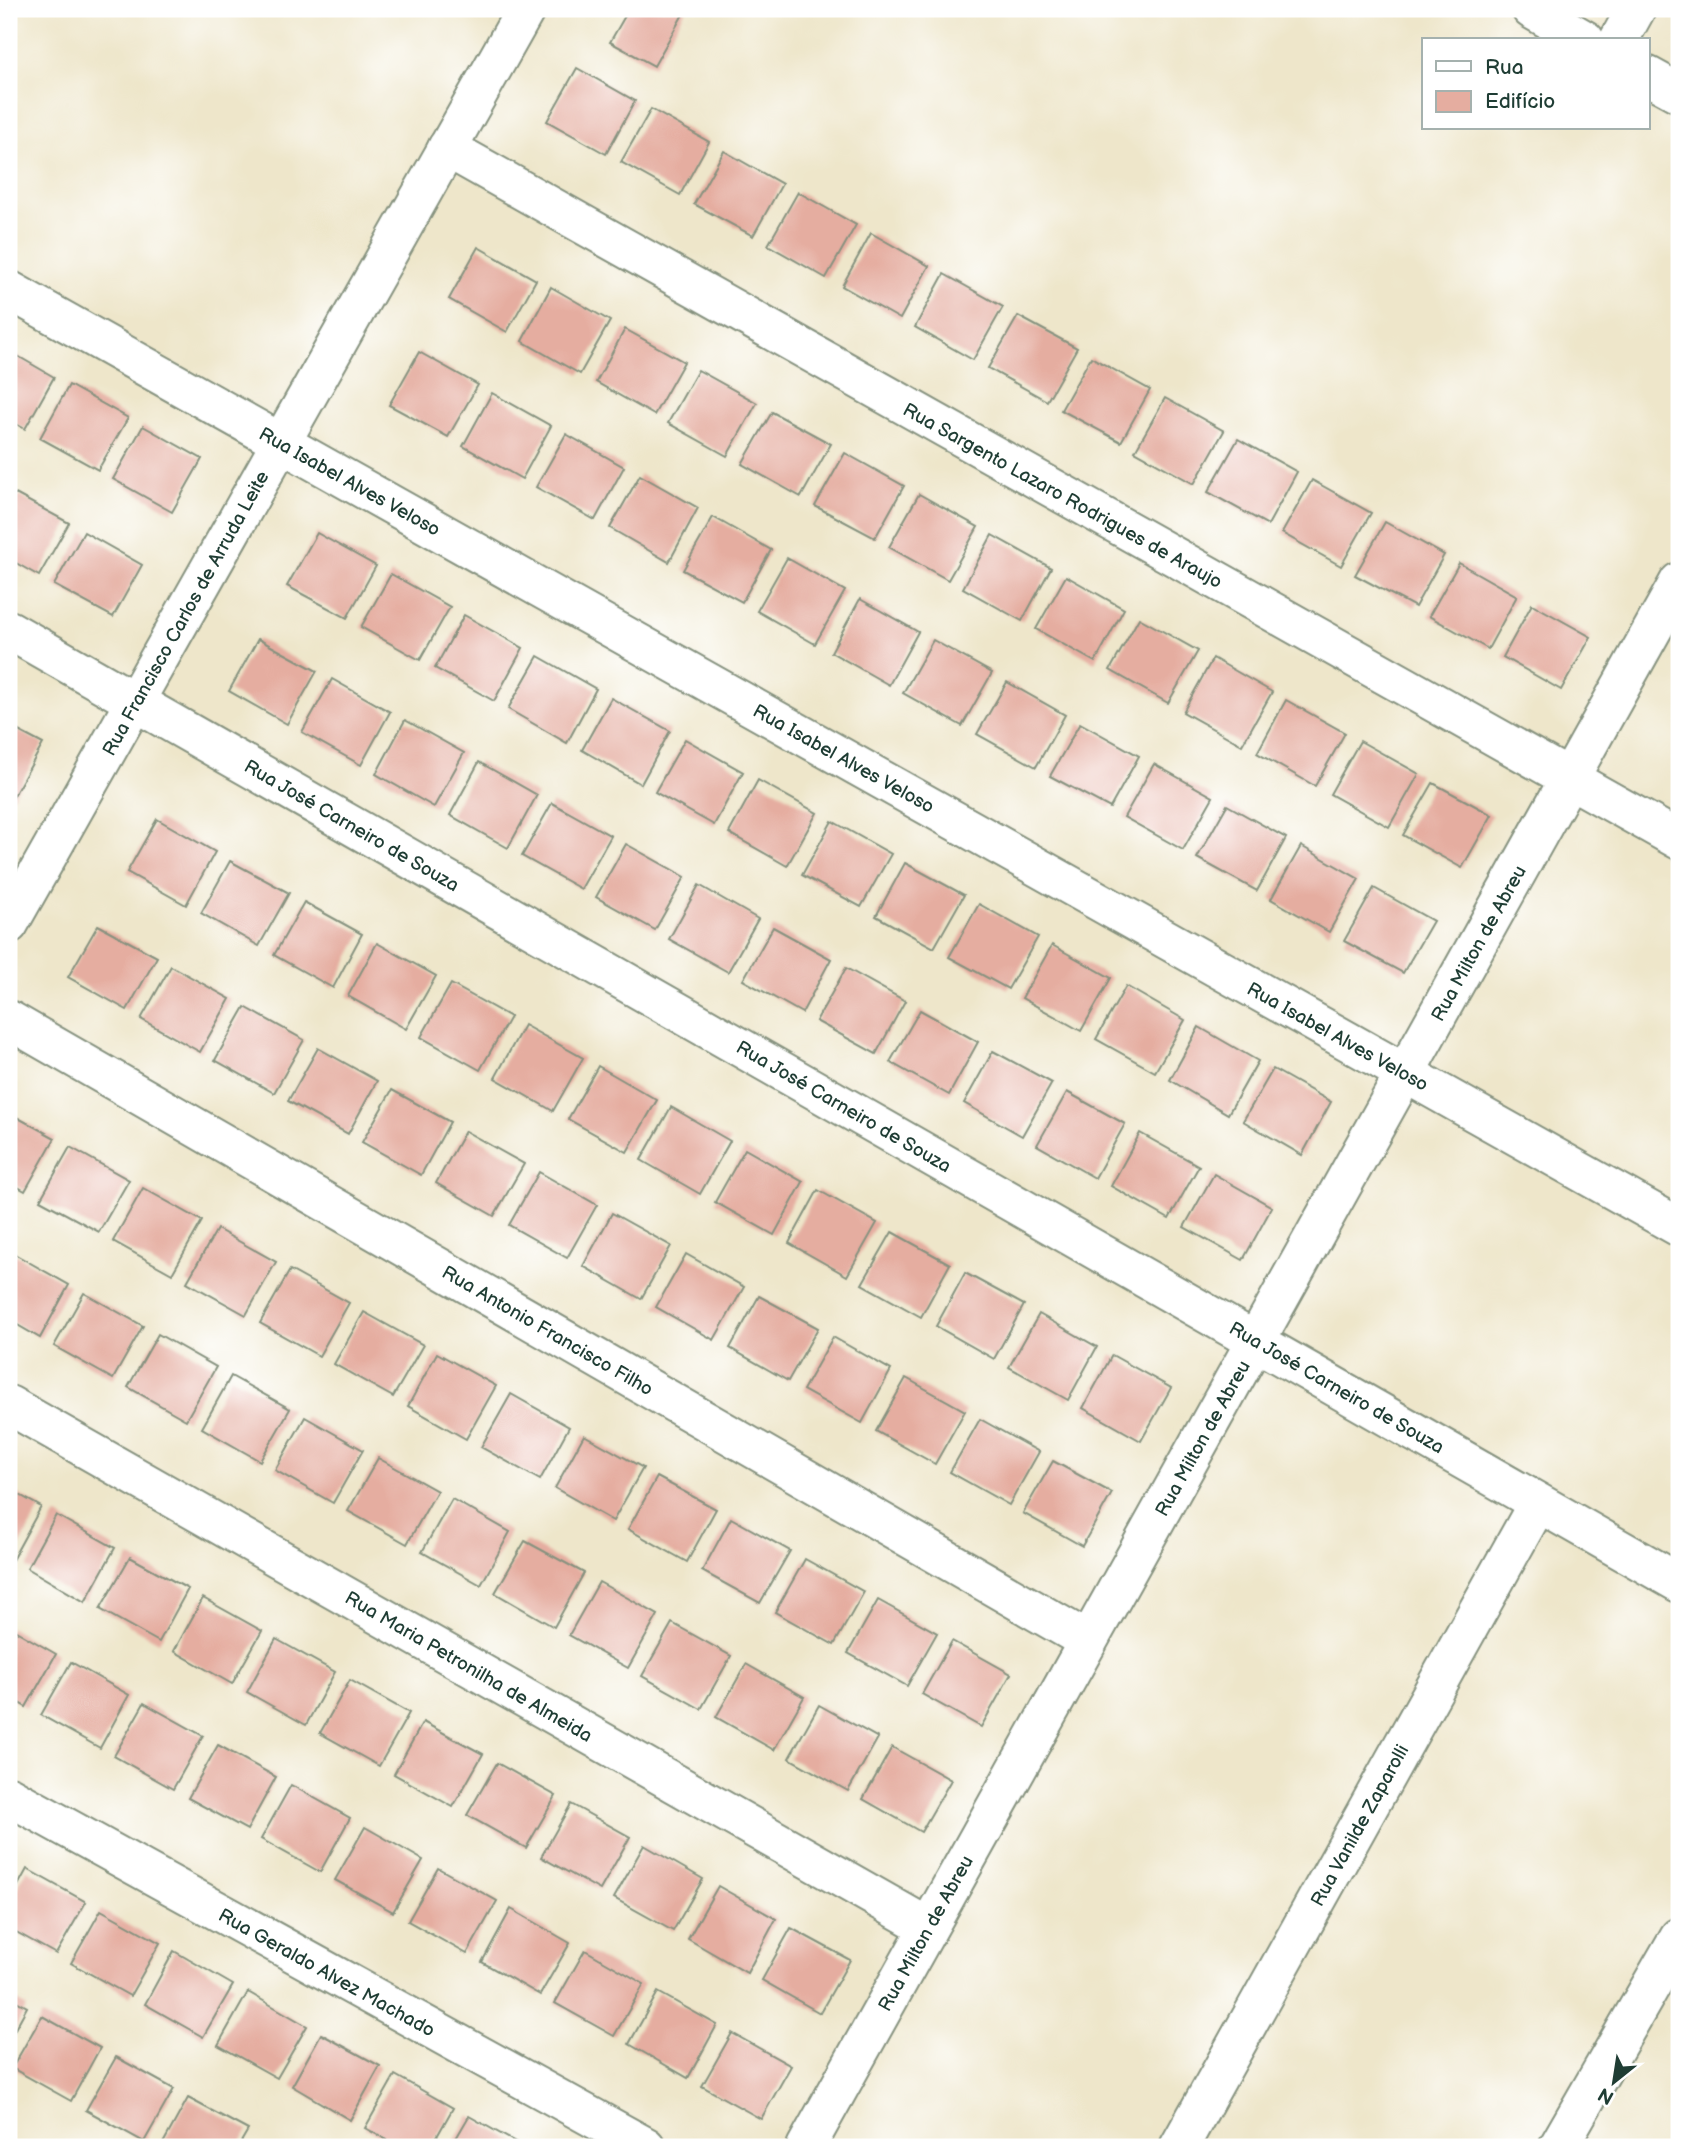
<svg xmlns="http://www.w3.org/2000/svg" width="1688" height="2156" viewBox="0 0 1688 2156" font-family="'Balsamiq Sans',sans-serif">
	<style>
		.building { fill: #e5ada0 }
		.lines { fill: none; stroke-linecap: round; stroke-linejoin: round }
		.street-casing { stroke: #86927f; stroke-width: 42 }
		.street { stroke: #fff; stroke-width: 38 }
		.labels { text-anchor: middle; stroke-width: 6; stroke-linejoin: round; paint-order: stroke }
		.street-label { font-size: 19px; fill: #1f3d34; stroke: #fff }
	</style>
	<rect width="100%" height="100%" fill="#fff"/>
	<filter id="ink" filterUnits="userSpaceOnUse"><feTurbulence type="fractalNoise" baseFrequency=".0143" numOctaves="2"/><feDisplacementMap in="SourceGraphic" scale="14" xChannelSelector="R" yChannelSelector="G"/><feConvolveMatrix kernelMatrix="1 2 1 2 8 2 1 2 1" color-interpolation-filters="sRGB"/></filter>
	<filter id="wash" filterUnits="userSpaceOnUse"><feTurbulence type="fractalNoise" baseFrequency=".00686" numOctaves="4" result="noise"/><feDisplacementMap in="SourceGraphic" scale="28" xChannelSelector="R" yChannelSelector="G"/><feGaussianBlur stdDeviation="1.57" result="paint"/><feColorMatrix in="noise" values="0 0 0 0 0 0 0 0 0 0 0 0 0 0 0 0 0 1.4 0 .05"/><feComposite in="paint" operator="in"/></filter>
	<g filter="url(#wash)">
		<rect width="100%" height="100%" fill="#eee6ca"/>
		<g id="blocks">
			<g class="building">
				<polygon points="629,9 686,9 654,66 610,42"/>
				<polygon points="577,68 635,101 606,154 547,121"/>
				<polygon points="651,109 709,142 680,195 621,162"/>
				<polygon points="724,151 782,184 753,236 694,204"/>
				<polygon points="798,192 856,225 826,278 768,245"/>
				<polygon points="871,233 929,266 900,319 842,286"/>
				<polygon points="478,247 536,280 507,332 449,299"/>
				<polygon points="944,274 1003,307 973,360 915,327"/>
				<polygon points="551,287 610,321 580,374 522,341"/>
				<polygon points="1018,316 1077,348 1047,401 988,368"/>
				<polygon points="625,329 684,362 654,415 596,382"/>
				<polygon points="9,351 54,377 25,429 9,420"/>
				<polygon points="419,352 478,385 448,437 389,405"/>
				<polygon points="1091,357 1150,390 1121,442 1061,410"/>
				<polygon points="698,370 757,403 727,456 668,423"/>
				<polygon points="69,385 128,418 98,470 40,438"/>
				<polygon points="492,393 551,426 522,479 463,446"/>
				<polygon points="1165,398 1224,431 1194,484 1135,451"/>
				<polygon points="772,412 831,444 801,497 742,464"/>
				<polygon points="143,426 202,459 172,512 113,479"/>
				<polygon points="566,434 624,467 595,520 536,487"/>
				<polygon points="1238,439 1297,472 1268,525 1208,492"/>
				<polygon points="845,453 904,486 875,538 815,506"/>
				<polygon points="640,475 698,508 669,562 610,528"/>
				<polygon points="1312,480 1371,513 1341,566 1282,533"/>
				<polygon points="10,491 69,523 39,576 9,559"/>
				<polygon points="919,494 978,527 948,580 889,547"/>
				<polygon points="713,517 771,550 742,602 683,570"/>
				<polygon points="1385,522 1444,555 1415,607 1355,575"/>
				<polygon points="84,532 142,565 113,617 54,585"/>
				<polygon points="317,533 376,566 347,618 287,586"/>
				<polygon points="992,535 1051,568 1022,621 963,588"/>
				<polygon points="787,558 845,591 815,644 757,611"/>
				<polygon points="1459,563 1517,596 1488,649 1429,616"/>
				<polygon points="391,574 450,607 420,660 361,627"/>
				<polygon points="1066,576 1124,609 1095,662 1036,629"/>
				<polygon points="860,599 918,632 889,685 831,652"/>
				<polygon points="1532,604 1591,637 1561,690 1503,657"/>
				<polygon points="464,615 523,648 494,701 435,668"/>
				<polygon points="1139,618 1198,651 1168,703 1110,670"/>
				<polygon points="258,639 317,671 287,724 229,691"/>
				<polygon points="933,640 992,673 962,726 903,693"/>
				<polygon points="538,656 596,689 567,743 508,709"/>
				<polygon points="1213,658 1272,692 1242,745 1183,712"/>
				<polygon points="332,679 390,712 361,765 302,732"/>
				<polygon points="1007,682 1065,715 1036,767 977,734"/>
				<polygon points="611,698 670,731 641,784 582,750"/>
				<polygon points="1286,700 1345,733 1315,786 1257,753"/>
				<polygon points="405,720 464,753 434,807 376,774"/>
				<polygon points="1080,723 1139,756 1110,808 1050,776"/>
				<polygon points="9,726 43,744 13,797 9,795"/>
				<polygon points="685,739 743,772 714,825 655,792"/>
				<polygon points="1360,741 1419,774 1389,827 1330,794"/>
				<polygon points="479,762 537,795 508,848 450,815"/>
				<polygon points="1154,764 1213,797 1183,850 1124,817"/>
				<polygon points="758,780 817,813 787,866 729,833"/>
				<polygon points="1433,783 1492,815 1462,868 1403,835"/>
				<polygon points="552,803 611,836 581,889 522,856"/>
				<polygon points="1227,805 1286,838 1257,891 1197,858"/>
				<polygon points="157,819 215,852 186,905 127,872"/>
				<polygon points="832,821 891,854 861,907 802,875"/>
				<polygon points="626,844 685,877 655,930 596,897"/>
				<polygon points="1301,846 1359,879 1329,932 1271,899"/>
				<polygon points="230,861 289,893 259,946 201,913"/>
				<polygon points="905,863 964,895 934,948 876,916"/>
				<polygon points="699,885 758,919 728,972 669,939"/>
				<polygon points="1374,888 1433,921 1403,973 1344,941"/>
				<polygon points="304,902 362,934 333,988 274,955"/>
				<polygon points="979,904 1038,937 1008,989 949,957"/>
				<polygon points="98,925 157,957 127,1010 68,977"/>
				<polygon points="773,927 831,959 802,1013 743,980"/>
				<polygon points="377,943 436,976 406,1029 348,996"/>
				<polygon points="1052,945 1111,978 1081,1031 1022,998"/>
				<polygon points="171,966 230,999 200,1052 141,1019"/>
				<polygon points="846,968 905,1001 876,1054 816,1021"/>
				<polygon points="451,984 510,1017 480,1070 421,1037"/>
				<polygon points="1126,986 1185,1020 1155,1072 1096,1039"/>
				<polygon points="245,1007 304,1040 274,1093 215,1060"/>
				<polygon points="920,1010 978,1042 949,1095 890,1062"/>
				<polygon points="524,1025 583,1058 553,1111 495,1078"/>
				<polygon points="1199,1027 1258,1061 1228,1114 1170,1080"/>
				<polygon points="318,1048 377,1081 348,1134 288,1101"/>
				<polygon points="993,1051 1052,1083 1022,1136 964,1103"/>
				<polygon points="598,1066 657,1100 627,1152 568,1119"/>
				<polygon points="1273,1069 1331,1102 1302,1155 1243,1121"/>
				<polygon points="392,1090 450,1122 421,1175 362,1142"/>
				<polygon points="1067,1092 1125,1124 1095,1178 1037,1145"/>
				<polygon points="671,1107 730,1141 700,1194 641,1160"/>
				<polygon points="9,1113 55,1138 25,1191 9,1182"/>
				<polygon points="465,1131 524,1164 494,1216 436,1183"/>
				<polygon points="1140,1133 1199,1166 1169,1219 1111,1186"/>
				<polygon points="70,1147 129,1180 99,1232 40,1200"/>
				<polygon points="745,1149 803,1182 774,1235 715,1202"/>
				<polygon points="539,1172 597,1205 567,1258 509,1225"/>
				<polygon points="1214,1174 1272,1207 1243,1260 1184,1227"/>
				<polygon points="143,1188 202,1221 172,1274 113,1241"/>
				<polygon points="818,1190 877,1223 847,1276 789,1243"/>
				<polygon points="612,1213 671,1246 641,1299 583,1266"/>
				<polygon points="217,1229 276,1262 246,1315 187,1282"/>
				<polygon points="892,1232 950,1264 921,1317 862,1284"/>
				<polygon points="11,1252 69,1285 40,1338 9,1320 9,1256"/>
				<polygon points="686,1254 744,1287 714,1340 656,1307"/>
				<polygon points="290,1270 349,1303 319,1356 260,1323"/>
				<polygon points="965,1273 1024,1305 994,1359 936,1326"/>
				<polygon points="84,1293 143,1326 113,1379 54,1346"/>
				<polygon points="759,1296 818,1328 788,1381 730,1348"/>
				<polygon points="364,1312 423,1345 393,1397 334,1364"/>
				<polygon points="1039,1314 1097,1347 1068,1400 1009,1367"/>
				<polygon points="158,1334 216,1367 186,1420 128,1387"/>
				<polygon points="833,1337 891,1370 862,1423 803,1390"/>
				<polygon points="437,1353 496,1386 466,1439 408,1406"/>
				<polygon points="1112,1355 1171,1388 1141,1441 1083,1408"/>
				<polygon points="231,1376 290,1409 260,1461 202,1428"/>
				<polygon points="906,1378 965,1411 935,1464 876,1431"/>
				<polygon points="511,1394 569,1427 540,1480 481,1447"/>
				<polygon points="305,1417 363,1450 333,1503 275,1470"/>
				<polygon points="980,1419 1039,1452 1009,1505 950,1472"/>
				<polygon points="584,1435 643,1468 613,1521 555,1488"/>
				<polygon points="378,1458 437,1491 407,1544 348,1511"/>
				<polygon points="1053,1461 1112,1493 1082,1546 1023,1513"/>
				<polygon points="657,1477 716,1509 687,1562 628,1529"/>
				<polygon points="9,1489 41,1507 12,1560 9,1558"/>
				<polygon points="452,1499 510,1532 481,1585 422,1552"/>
				<polygon points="56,1515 115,1548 85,1602 27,1568"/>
				<polygon points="731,1518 790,1551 760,1603 702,1571"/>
				<polygon points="525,1541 584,1573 554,1627 495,1593"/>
				<polygon points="130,1557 188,1589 159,1642 100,1609"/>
				<polygon points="805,1559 864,1592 834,1645 775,1612"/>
				<polygon points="599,1582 658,1615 628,1668 569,1635"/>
				<polygon points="203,1598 262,1631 232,1684 174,1651"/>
				<polygon points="878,1600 937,1633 907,1686 848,1653"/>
				<polygon points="672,1623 731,1656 701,1709 642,1676"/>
				<polygon points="9,1627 56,1654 26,1707 9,1697"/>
				<polygon points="276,1639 335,1672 306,1725 247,1692"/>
				<polygon points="952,1641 1011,1674 981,1727 922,1694"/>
				<polygon points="71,1662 129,1695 100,1748 41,1715"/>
				<polygon points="746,1664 804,1697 774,1750 716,1717"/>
				<polygon points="350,1680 409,1713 379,1766 320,1733"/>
				<polygon points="144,1703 203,1736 173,1789 114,1756"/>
				<polygon points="819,1705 878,1738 848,1791 789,1758"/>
				<polygon points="423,1722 483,1754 453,1807 394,1774"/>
				<polygon points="218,1745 276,1777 247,1830 188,1798"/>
				<polygon points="892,1747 951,1780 921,1832 863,1799"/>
				<polygon points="497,1763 556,1796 526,1848 467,1815"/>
				<polygon points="291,1785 350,1818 320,1872 261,1839"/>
				<polygon points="571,1804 630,1837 600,1890 541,1857"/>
				<polygon points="365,1827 423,1860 393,1912 335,1880"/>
				<polygon points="644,1845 703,1879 673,1931 614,1898"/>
				<polygon points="438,1868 497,1901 467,1954 408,1921"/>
				<polygon points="27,1869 86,1902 56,1954 9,1928 9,1902"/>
				<polygon points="718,1886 776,1919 747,1973 688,1939"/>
				<polygon points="511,1909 570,1943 540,1995 482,1962"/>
				<polygon points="101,1910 160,1943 130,1996 71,1963"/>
				<polygon points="791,1928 850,1960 820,2013 762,1980"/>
				<polygon points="585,1950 644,1984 614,2036 555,2003"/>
				<polygon points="174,1951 233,1985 203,2037 145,2004"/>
				<polygon points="248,1992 307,2026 277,2078 218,2045"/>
				<polygon points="658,1992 717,2025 688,2078 629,2044"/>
				<polygon points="9,1997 27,2007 9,2040"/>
				<polygon points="42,2016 100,2048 71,2101 12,2068"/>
				<polygon points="732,2033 791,2066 761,2119 702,2086"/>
				<polygon points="321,2034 380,2066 350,2120 292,2086"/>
				<polygon points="116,2057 174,2089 144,2142 86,2110"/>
				<polygon points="395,2075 453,2108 431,2147 400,2147 365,2128"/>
				<polygon points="188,2098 248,2130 238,2147 161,2147"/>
				<polygon points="469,2116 524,2147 451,2147"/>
			</g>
		</g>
	</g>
	<g filter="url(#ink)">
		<use href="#blocks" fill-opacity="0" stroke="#86927f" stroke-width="2"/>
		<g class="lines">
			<g class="street-casing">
				<g id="street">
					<polyline points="1531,9 1585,40"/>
					<polyline points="1619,40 1636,9"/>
					<polyline points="1648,76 1679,93"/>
					<polyline points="447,148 1679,840"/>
					<polyline points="9,290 1679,1227"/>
					<polyline points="9,630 1679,1583"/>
					<polyline points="9,924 526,9"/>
					<polyline points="9,1020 1088,1641"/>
					<polyline points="9,1405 928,1927"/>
					<polyline points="9,1796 646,2147"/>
					<polyline points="806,2147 1679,582"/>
					<polyline points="1179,2147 1538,1503"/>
					<polyline points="1558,2147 1679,1937"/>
				</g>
			</g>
			<use href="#street" class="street"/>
		</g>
	</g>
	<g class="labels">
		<g class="street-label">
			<text transform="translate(350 481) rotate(29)" y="7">Rua Isabel Alves Veloso</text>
			<text transform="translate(1063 495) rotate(29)" y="7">Rua Sargento Lazaro Rodrigues de Araujo</text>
			<text transform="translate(185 613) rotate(-61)" y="7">Rua Francisco Carlos de Arruda Leite</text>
			<text transform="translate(844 758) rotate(29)" y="7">Rua Isabel Alves Veloso</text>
			<text transform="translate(352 825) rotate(30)" y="7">Rua José Carneiro de Souza</text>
			<text transform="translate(1478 943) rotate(-61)" y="7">Rua Milton de Abreu</text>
			<text transform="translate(1338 1036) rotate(29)" y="7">Rua Isabel Alves Veloso</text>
			<text transform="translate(844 1106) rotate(30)" y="7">Rua José Carneiro de Souza</text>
			<text transform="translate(548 1330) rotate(30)" y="7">Rua Antonio Francisco Filho</text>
			<text transform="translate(1337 1387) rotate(30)" y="7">Rua José Carneiro de Souza</text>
			<text transform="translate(1202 1438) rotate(-61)" y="7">Rua Milton de Abreu</text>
			<text transform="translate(469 1666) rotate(30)" y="7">Rua Maria Petronilha de Almeida</text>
			<text transform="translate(1359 1825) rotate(-61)" y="7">Rua Vanilde Zaparolli</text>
			<text transform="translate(925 1933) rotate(-61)" y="7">Rua Milton de Abreu</text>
			<text transform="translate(327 1972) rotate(29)" y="7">Rua Geraldo Alvez Machado</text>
		</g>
	</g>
	<rect width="1688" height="2156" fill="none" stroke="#fff" stroke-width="35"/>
	<rect x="1422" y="38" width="228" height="91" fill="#ffffff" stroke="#a5b1ae" stroke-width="2"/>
	<rect x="1436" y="61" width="35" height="10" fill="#ffffff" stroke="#a5b1ae" stroke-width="2"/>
	<text x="1485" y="74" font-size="21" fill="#1f3d34">Rua</text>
	<rect x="1436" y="91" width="35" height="21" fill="#e5ada0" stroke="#a5b1ae" stroke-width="2"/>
	<text x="1485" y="108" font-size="21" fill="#1f3d34">Edifício</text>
	<g transform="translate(1614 2082) rotate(210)" stroke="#ffffff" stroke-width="5" paint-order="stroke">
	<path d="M0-5L12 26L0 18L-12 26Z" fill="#1f3d34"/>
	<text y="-10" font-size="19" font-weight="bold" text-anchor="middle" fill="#1f3d34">N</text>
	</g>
</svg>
